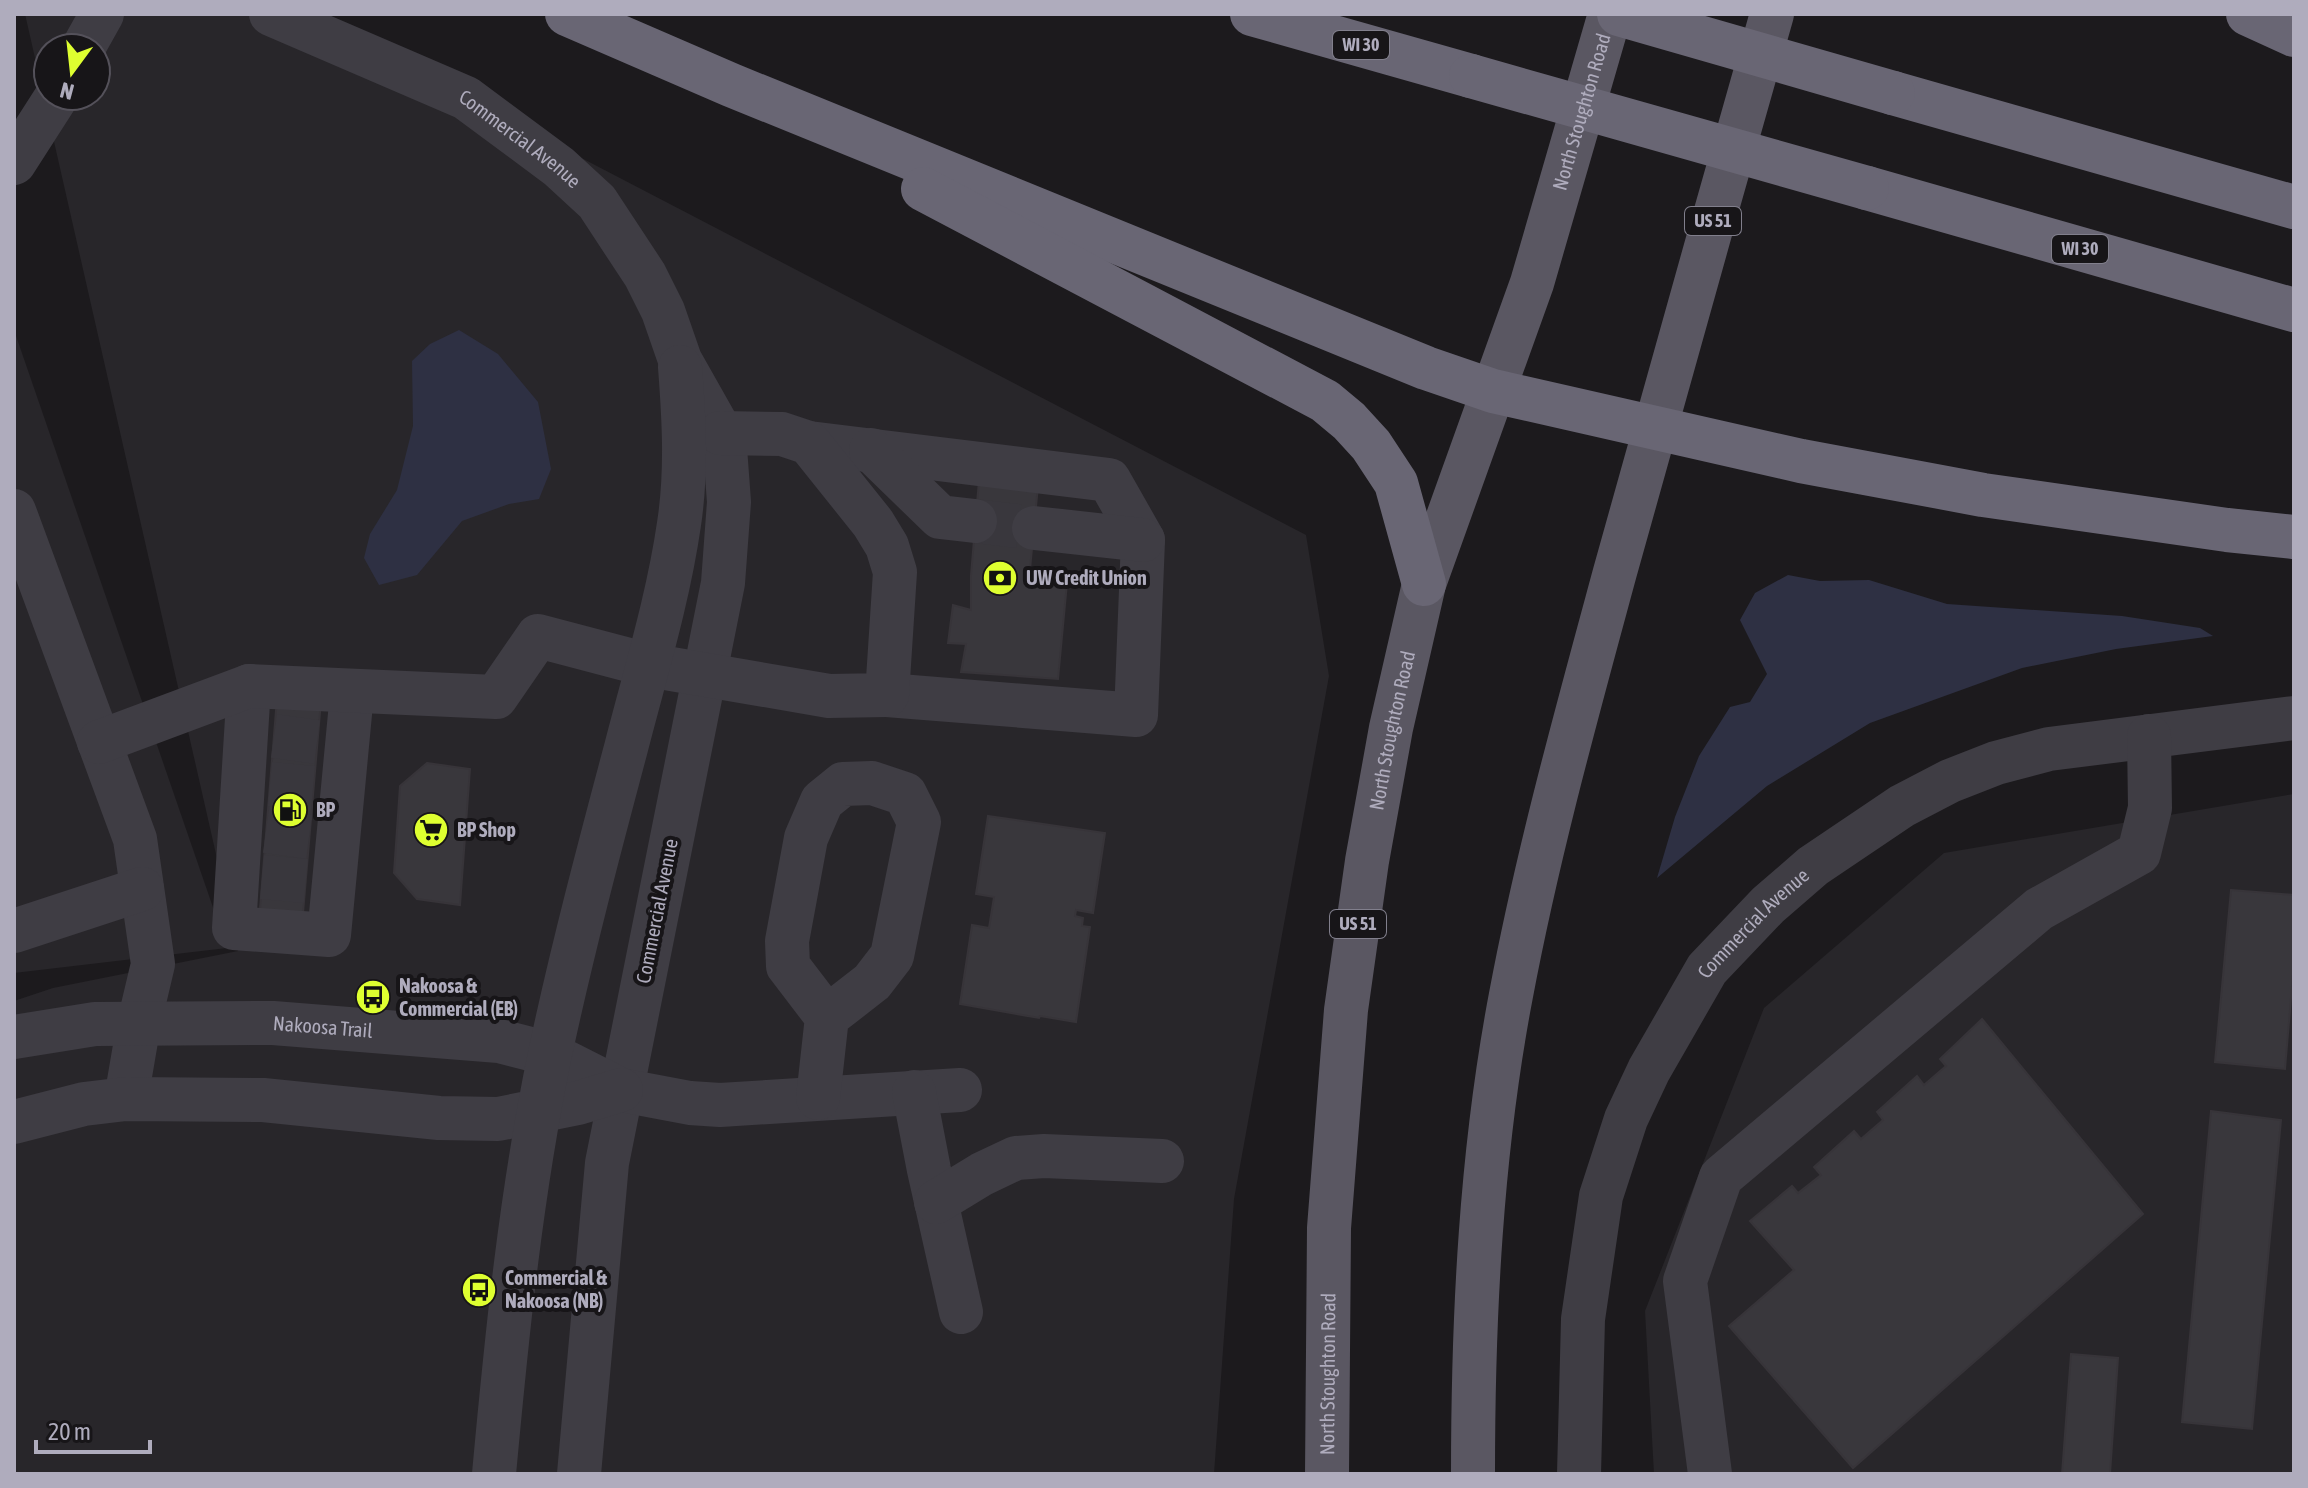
<svg xmlns="http://www.w3.org/2000/svg" width="2308" height="1488" viewBox="0 0 2308 1488" font-family="'Asap Condensed',sans-serif">
	<style>
		.built { fill: #28262a; fill-rule: evenodd }
		.water { fill: #2e3043 }
		.building { fill: #39373c; stroke: #373439; stroke-width: 2 }
		.lines { fill: none; stroke-linecap: round; stroke-linejoin: round }
		.minor-tunnel { stroke: #39373d; stroke-width: 44; stroke-dasharray: 44 22; stroke-linecap: butt }
		.minor { stroke: #3f3d44; stroke-width: 44 }
		.major { stroke: #5a5762; stroke-width: 44 }
		.highway { stroke: #696674; stroke-width: 44 }
		.highway-bridge { stroke: #696674; stroke-width: 44 }
		.labels { text-anchor: middle; stroke-width: 8; stroke-linejoin: round; paint-order: stroke }
		.shield { fill: #171518; stroke: #817f8c; stroke-width: 2 }
		.shield-label { font-size: 18px; font-weight: bold; fill: #afacbd }
		.street-label { font-size: 20px; fill: #afacbd; stroke: #171518 }
		.poi-label { font-size: 20px; font-weight: bold; fill: #afacbd; stroke: #171518; text-anchor: start }
	</style>
	<rect width="100%" height="100%" fill="#1c1a1d"/>
	<g class="built">
		<path d="M25,14H270L466,98L1306,535L1329,676L1234,1199L1214,1474H14V1001L53,988L238,951ZM48,48H96V96H48Z"/>
		<polygon points="14,330 227,948 14,973"/>
		<polygon points="2294,794 2294,1474 1654,1474 1645,1311 1764,1008 1944,853"/>
	</g>
	<g class="water">
		<polygon points="459,330 498,354 538,402 551,469 539,499 509,504 462,521 417,575 379,585 364,558 370,534 397,490 413,426 412,361 430,344"/>
		<polygon points="1788,575 1820,581 1869,580 1947,604 2122,616 2200,628 2213,636 2116,649 2022,668 1870,723 1767,786 1657,878 1675,817 1699,756 1730,707 1750,702 1767,674 1740,620 1755,593"/>
	</g>
	<g class="building">
		<polygon points="979,480 1038,486 1029,580 1067,583 1058,679 961,672 966,644 948,643 953,605 971,610 971,575"/>
		<polygon points="277,698 321,701 302,925 259,921"/>
		<polygon points="427,763 470,769 460,905 417,899 394,873 400,786"/>
		<polygon points="988,816 1105,833 1093,913 1076,910 1075,916 1083,918 1082,926 1090,927 1076,1022 1040,1016 1039,1018 960,1004 972,925 989,928 994,897 976,894"/>
		<polygon points="2231,890 2294,895 2294,963 2285,1069 2215,1062"/>
		<polygon points="1982,1019 2143,1214 1853,1468 1729,1326 1794,1270 1750,1221 1792,1186 1798,1193 1821,1175 1814,1167 1854,1131 1861,1139 1883,1120 1877,1112 1917,1076 1924,1085 1946,1066 1940,1059"/>
		<polygon points="2211,1111 2281,1120 2252,1429 2182,1422"/>
		<polygon points="2071,1354 2118,1358 2110,1474 2062,1474"/>
	</g>
	<g class="lines">
		<g class="minor-tunnel">
			<polyline points="975,521 1034,528"/>
			<polyline points="274,736 317,742"/>
			<polyline points="270,784 313,788"/>
			<polyline points="266,831 309,837"/>
			<polyline points="262,877 306,881"/>
		</g>
		<g class="minor">
			<path id="s1" d="M271,14L466,98L559,167L597,202L645,275L663,311L680,360L715,422L725,448L729,502L723,583L607,1163L579,1474"/>
			<polyline points="83,48 102,14"/>
			<polyline points="14,163 57,96"/>
			<polyline points="809,443 1109,480 1143,540 1136,715 887,695"/>
			<polyline points="871,450 940,517 975,521"/>
			<polyline points="14,511 135,839 153,964 139,1023 126,1099"/>
			<polyline points="1034,528 1143,540"/>
			<polyline points="249,686 234,928 329,935 352,693"/>
			<polyline points="99,742 249,686 496,697 538,636 648,665 829,696 887,695 895,572 887,546 873,523 809,443 782,434 720,433"/>
			<polyline points="14,931 142,889"/>
			<path id="s2" d="M14,1037L95,1024L273,1023L499,1041L550,1054L621,1090L690,1103L720,1105L960,1090"/>
			<polyline points="914,1092 929,1170 961,1312"/>
			<polyline points="818,1098 827,1017 872,982 892,956 919,822 905,794 872,783 843,784 822,801 806,838 787,941 788,966 827,1017"/>
			<polyline points="14,1122 84,1104 126,1099 263,1100 439,1118 498,1119 578,1103 621,1090"/>
			<polyline points="936,1202 982,1174 1016,1158 1044,1156 1162,1161"/>
			<path d="M494,1474C507,1333 521,1193 550,1054C572,951 599,849 626,748C645,674 668,600 679,524C687,472 684,419 680,367"/>
			<path id="s3" d="M1579,1474L1583,1319L1601,1196L1626,1119L1649,1070L1707,969L1768,905L1813,866L1902,806L1950,781L1996,763L2049,749L2294,718"/>
			<polyline points="1710,1474 1685,1281 1721,1177 2039,909 2139,853 2150,808 2149,736"/>
		</g>
		<g class="major">
			<path id="s4" d="M1327,1474L1329,1228L1346,1010L1367,861L1391,728L1424,584L1532,283L1610,14"/>
			<path d="M1473,1474C1473,1315 1481,1152 1511,995C1538,852 1577,712 1615,572C1667,385 1719,200 1772,14"/>
		</g>
		<g class="highway">
			<polyline points="567,14 731,85 1426,368 1493,391 1801,461 1983,495 2227,530 2294,537"/>
			<polyline points="1252,14 1471,76"/>
			<polyline points="2248,14 2294,35"/>
			<polyline points="1893,93 2294,207"/>
			<polyline points="1867,188 2294,310"/>
			<polyline points="923,189 1325,401 1349,421 1371,445 1396,483 1424,584"/>
		</g>
		<g class="highway-bridge">
			<polyline points="1619,14 1893,93"/>
			<polyline points="1471,76 1867,188"/>
		</g>
	</g>
	<defs>
		<g id="bank-disc" transform="scale(1.8)"><circle r="9.5" fill="#deff30" stroke="#171518"/><path d="M-6-4H6V4H-6ZM0-2.3a2.3 2.3 0 1 0 0 4.6a2.3 2.3 0 1 0 0-4.6Z" fill="#111"/></g>
		<g id="fuel-disc" transform="scale(1.8)"><circle r="9.5" fill="#deff30" stroke="#171518"/><path d="M-5.5-6h7V0h2V4h1.3V-2.5L3-4.5l.8-.8L6-3V5H2.5V1h-1V6h-7ZM-4.2-4.7v3.2H.2V-4.7Z" fill="#111"/></g>
		<g id="supermarket-disc" transform="scale(1.8)"><circle r="9.5" fill="#deff30" stroke="#171518"/><path d="M-6-5.5h2.5l.6 2H6L4.5 2H-2.5L-4.4-4H-6ZM-1.5 3.2a1.3 1.3 0 1 0 .1 0ZM3 3.2a1.3 1.3 0 1 0 .1 0Z" fill="#111"/></g>
		<g id="bus-disc" transform="scale(1.8)"><circle r="9.5" fill="#deff30" stroke="#171518"/><path d="M-5-6H5V4H4V6H2V4H-2V6H-4V4H-5ZM-3.5-4V0h7V-4ZM-3.5 1.2v1.5H-2V1.2ZM2 1.2v1.5H3.5V1.2Z" fill="#111"/></g>
	</defs>
	<g fill-rule="evenodd">
		<use href="#bank-disc" x="1000" y="578"/>
		<use href="#fuel-disc" x="290" y="810"/>
		<use href="#supermarket-disc" x="431" y="830"/>
		<use href="#bus-disc" x="373" y="997"/>
		<use href="#bus-disc" x="479" y="1290"/>
	</g>
	<g class="labels">
		<g class="shield">
			<rect x="1333" y="31" width="56" height="28" rx="6"/>
			<rect x="1685" y="207" width="56" height="28" rx="6"/>
			<rect x="2052" y="235" width="56" height="28" rx="6"/>
			<rect x="1330" y="910" width="56" height="28" rx="6"/>
		</g>
		<g class="shield-label">
			<text x="1361" y="51">WI 30</text>
			<text x="1713" y="227">US 51</text>
			<text x="2080" y="255">WI 30</text>
			<text x="1358" y="930">US 51</text>
		</g>
		<g class="street-label">
			<text dy="7" stroke="none"><textPath href="#s4" startOffset="1396">North Stoughton Road</textPath></text>
			<text dy="7" stroke="none"><textPath href="#s1" startOffset="280">Commercial Avenue</textPath></text>
			<text dy="7" stroke="none"><textPath href="#s4" startOffset="748">North Stoughton Road</textPath></text>
			<text transform="translate(657 911) rotate(-79)" y="7">Commercial Avenue</text>
			<text dy="7" stroke="none"><textPath href="#s3" startOffset="596">Commercial Avenue</textPath></text>
			<text dy="7" stroke="none"><textPath href="#s2" startOffset="310">Nakoosa Trail</textPath></text>
			<text dy="7" stroke="none"><textPath href="#s4" startOffset="100">North Stoughton Road</textPath></text>
		</g>
		<g class="poi-label">
			<text x="1026" y="585">UW Credit Union</text>
			<text x="316" y="817">BP</text>
			<text x="457" y="837">BP Shop</text>
			<text x="399" y="993">Nakoosa &amp;<tspan x="399" dy="23">Commercial (EB)</tspan></text>
			<text x="505" y="1285">Commercial &amp;<tspan x="505" dy="23">Nakoosa (NB)</tspan></text>
		</g>
	</g>
	<rect width="2308" height="1488" fill="none" stroke="#afacbd" stroke-width="32"/>
	<g transform="translate(72 72) rotate(195)"><circle r="38" fill="#171518" stroke="#54515a" stroke-width="2"/>
	<path d="M0-6L14 30L0 20L-14 30Z" fill="#deff30"/>
	<text y="-12" font-size="22" font-weight="bold" text-anchor="middle" fill="#afacbd">N</text>
	</g>
	<path d="M36 1440v12h114v-12" fill="none" stroke="#afacbd" stroke-width="4"/>
	<text x="48" y="1440" font-size="24" fill="#afacbd" stroke="#171518" stroke-width="6" paint-order="stroke">20 m</text>
</svg>
